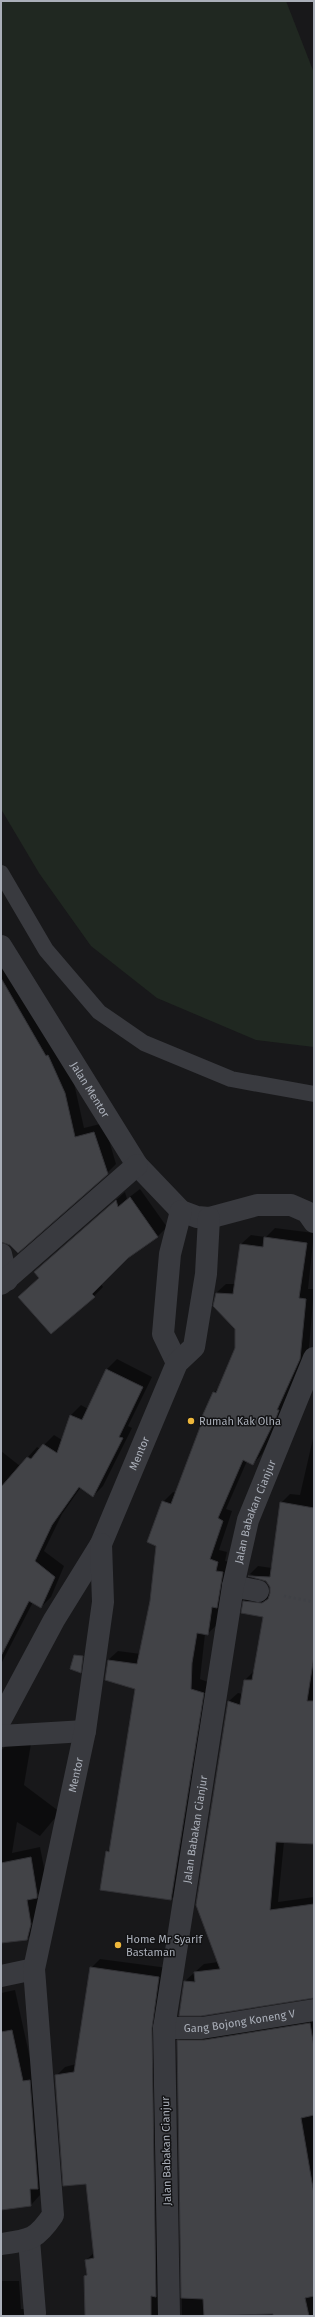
<svg xmlns="http://www.w3.org/2000/svg" width="315" height="2317" viewBox="0 0 315 2317" font-family="'Fira Sans',sans-serif">
	<style>
		.green { fill: #202821 }
		.shadow { fill: #0007 }
		.building { fill: #424347; stroke: #323236 }
		.lines { fill: none; stroke-linecap: round; stroke-linejoin: round }
		.path { stroke: #3f4146; stroke-width: 2.5; stroke-dasharray: 2 3; stroke-linecap: butt }
		.lane { stroke: #393a3f; stroke-width: 16 }
		.street { stroke: #393a3f; stroke-width: 22 }
		.poi-dot { fill: #eeb73b; stroke: #131315; stroke-width: 1.5 }
		.labels { text-anchor: middle; stroke-width: 3; stroke-linejoin: round; paint-order: stroke }
		.street-label { font-size: 11px; fill: #aaafb9; stroke: #131315 }
		.poi-label { font-size: 11px; fill: #aaafb9; stroke: #131315; text-anchor: start }
	</style>
	<rect width="100%" height="100%" fill="#18181a"/>
	<polygon class="green" points="1,1 286,1 314,73 314,1047 256,1040 157,998 91,946 39,873 1,809"/>
	<g class="shadow">
		<polygon points="1,954 74,1083 84,1128 104,1123 116,1164 107,1173 1,1236"/>
		<polygon points="140,1189 167,1227 158,1236 128,1256 101,1284 103,1287 94,1296 40,1277 35,1272 125,1192 127,1199"/>
		<polygon points="275,1228 314,1233 308,1289 314,1289 309,1348 286,1400 285,1408 262,1454 253,1464 247,1461 226,1509 232,1511 219,1550 227,1552 225,1561 232,1562 217,1625 207,1634 205,1634 200,1679 213,1684 181,1890 171,1899 107,1852 110,1848 136,1689 108,1660 118,1651 141,1654 151,1602 163,1502 173,1492 176,1493 214,1393 219,1387 236,1349 236,1329 216,1293 226,1284 236,1284 241,1244 251,1235 266,1237"/>
		<polygon points="117,1359 152,1377 128,1426 132,1428 103,1486 93,1496 81,1487 62,1514 44,1551 64,1566 51,1597 41,1607 33,1602 1,1664 1,1451 20,1466 37,1447 40,1449 54,1435 62,1440 71,1415 81,1405 88,1409 107,1369"/>
		<polygon points="314,1434 314,1843 284,1842 278,1902 314,1897 314,1997 180,2014 185,1981 204,1964 218,1962 229,1701 238,1693 243,1694 245,1680 254,1671 264,1616 244,1601 253,1592 271,1594 271,1586 267,1581 250,1574 258,1566 272,1568 281,1503 290,1494 300,1495"/>
		<polygon points="32,1738 24,1785 60,1812 40,1836 17,1822 12,1853 40,1847 47,1883 38,1895 40,1913 37,1929 27,1939 1,1942 1,1751 12,1739"/>
		<polygon points="100,1959 168,1968 170,2316 87,2316 86,2260 95,2252 87,2183 56,2076 65,2067 76,2064 91,1968"/>
		<polygon points="15,1990 33,2072 40,2195 31,2205 1,2210 1,1993"/>
		<polygon points="314,2016 314,2316 182,2316 178,2041 187,2032"/>
		<polygon points="1,2281 19,2281 21,2309 32,2309 32,2316 1,2316"/>
	</g>
	<g class="building">
		<polygon points="1,978 46,1056 48,1055 65,1093 75,1137 94,1132 108,1174 18,1253 10,1245 1,1242"/>
		<polygon points="130,1197 158,1237 128,1258 92,1294 95,1297 51,1334 18,1297 39,1278 34,1272 116,1200 118,1207"/>
		<polygon points="264,1237 307,1243 299,1298 306,1299 300,1359 277,1410 279,1410 276,1418 253,1465 243,1460 218,1518 223,1521 210,1559 218,1562 216,1571 223,1572 217,1608 212,1607 208,1635 197,1633 192,1663 191,1689 204,1693 171,1900 100,1890 106,1851 109,1852 135,1689 105,1680 108,1660 137,1664 150,1601 156,1546 147,1542 162,1501 171,1504 202,1422 200,1421 213,1392 216,1393 235,1348 235,1329 213,1306 216,1293 233,1294 240,1244 263,1247"/>
		<polygon points="106,1369 143,1387 119,1437 123,1438 93,1497 79,1487 52,1525 35,1561 55,1577 41,1608 29,1601 1,1656 1,1487 27,1457 31,1459 43,1444 57,1453 70,1415 82,1420"/>
		<polygon points="280,1502 314,1508 314,1656 307,1701 314,1701 314,1844 276,1842 270,1910 314,1904 314,1998 201,2016 179,2016 184,1981 195,1982 194,1972 220,1969 196,1905 228,1701 240,1705 244,1680 252,1680 263,1617 241,1613 243,1601 262,1603 268,1599 270,1593 270,1587 266,1581 248,1576 270,1577"/>
		<polygon points="74,1655 83,1656 81,1673 70,1669"/>
		<polygon points="31,1857 37,1894 37,1898 27,1900 31,1924 27,1940 1,1943 1,1863"/>
		<polygon points="90,1967 159,1977 152,2028 156,2297 151,2296 151,2316 85,2316 84,2276 87,2275 85,2260 94,2258 86,2184 63,2186 55,2075 74,2072"/>
		<polygon points="310,2023 314,2047 314,2115 301,2118 314,2194 314,2296 305,2298 309,2316 273,2316 273,2314 204,2316 203,2299 181,2298 177,2040 204,2040"/>
		<polygon points="12,2030 23,2081 30,2080 38,2189 30,2189 31,2206 1,2210 1,2032"/>
	</g>
	<g class="lines">
		<polyline class="path" points="284,1596 314,1602"/>
		<polyline class="lane" points="1,873 46,950 99,1012 144,1043 231,1079 314,1094"/>
		<g class="street">
			<path id="s1" d="M1,946L137,1165L181,1211L197,1217L209,1218L257,1205H291L307,1212L314,1222"/>
			<polyline points="1,1254 7,1280"/>
			<polyline points="1,1284 137,1165"/>
			<polyline points="177,1363 163,1334 170,1254 181,1211"/>
			<polyline points="233,1586 258,1591"/>
			<path id="s2" d="M1,1719L54,1620L101,1544L177,1363L194,1347L206,1274L209,1218"/>
			<polyline points="1,1736 85,1731"/>
			<polyline points="1,1976 34,1969"/>
			<path id="s3" d="M164,2028H202L314,2010"/>
			<polyline points="29,2240 35,2313"/>
			<path id="s4" d="M1,2244C30,2240 36,2240 53,2215L34,1969L85,1731L103,1602L101,1544"/>
			<path id="s5" d="M169,2316L164,2028L233,1586L248,1520L314,1358"/>
		</g>
	</g>
	<g class="poi-dot">
		<circle cx="191" cy="1421" r="4"/>
		<circle cx="118" cy="1945" r="4"/>
	</g>
	<g class="labels">
		<g class="street-label">
			<text dy="4" stroke="none"><textPath href="#s1" startOffset="169">Jalan Mentor</textPath></text>
			<text dy="4" stroke="none"><textPath href="#s2" startOffset="300">Mentor</textPath></text>
			<text dy="4" stroke="none"><textPath href="#s5" startOffset="813">Jalan Babakan Cianjur</textPath></text>
			<text dy="4" stroke="none"><textPath href="#s4" startOffset="508">Mentor</textPath></text>
			<text dy="4" stroke="none"><textPath href="#s5" startOffset="489">Jalan Babakan Cianjur</textPath></text>
			<text dy="4" stroke="none"><textPath href="#s3" startOffset="76">Gang Bojong Koneng V</textPath></text>
			<text transform="translate(166 2151) rotate(-91)" y="4">Jalan Babakan Cianjur</text>
		</g>
		<g class="poi-label">
			<text x="199" y="1425">Rumah Kak Olha</text>
			<text x="126" y="1943">Home Mr Syarif<tspan x="126" dy="13">Bastaman</tspan></text>
		</g>
	</g>
	<rect width="315" height="2317" fill="none" stroke="#aaafb9" stroke-width="4"/>
</svg>
